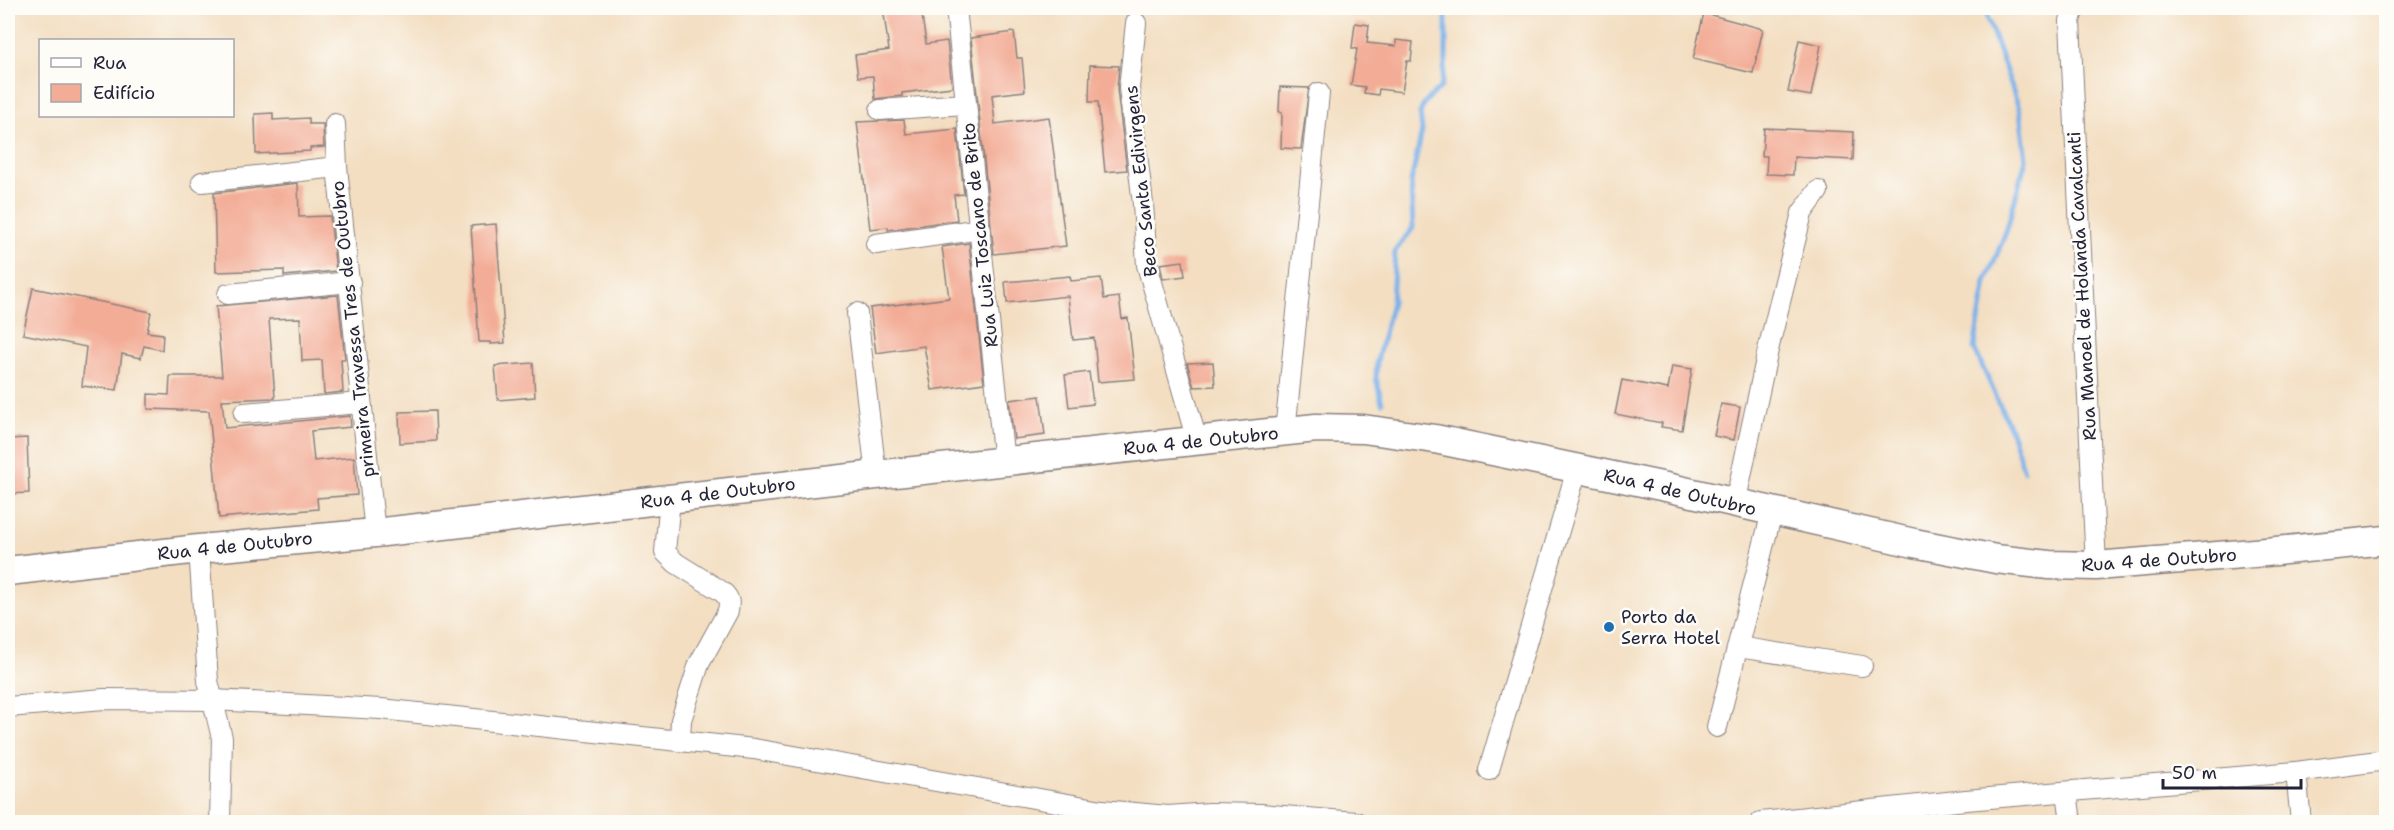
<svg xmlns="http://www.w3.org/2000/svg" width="2394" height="830" viewBox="0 0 2394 830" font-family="'Shantell Sans',sans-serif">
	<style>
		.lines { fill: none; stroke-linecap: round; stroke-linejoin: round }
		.stream { stroke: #7ab1e9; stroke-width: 5 }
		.building { fill: #f3ad97 }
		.minor-casing { stroke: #8a807e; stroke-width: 22 }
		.secondary-casing { stroke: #8a807e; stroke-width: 31 }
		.minor { stroke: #fff; stroke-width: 20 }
		.secondary { stroke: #fff; stroke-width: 28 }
		.poi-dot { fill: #1f6fb2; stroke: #fdfcf7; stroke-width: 2 }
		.labels { text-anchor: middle; stroke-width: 5; stroke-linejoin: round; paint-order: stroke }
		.street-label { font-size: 18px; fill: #22223b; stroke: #fdfcf7 }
		.poi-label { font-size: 18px; fill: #22223b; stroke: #fdfcf7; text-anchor: start }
	</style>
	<rect width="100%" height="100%" fill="#fdfcf7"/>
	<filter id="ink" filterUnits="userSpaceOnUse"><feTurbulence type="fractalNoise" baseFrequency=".0167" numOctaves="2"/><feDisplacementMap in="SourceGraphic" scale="12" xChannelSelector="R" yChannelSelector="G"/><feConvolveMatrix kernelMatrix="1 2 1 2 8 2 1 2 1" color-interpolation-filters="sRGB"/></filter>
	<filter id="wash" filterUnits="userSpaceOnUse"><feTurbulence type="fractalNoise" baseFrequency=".008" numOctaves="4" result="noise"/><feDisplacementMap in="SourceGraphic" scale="24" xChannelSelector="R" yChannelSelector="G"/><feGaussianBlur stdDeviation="1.35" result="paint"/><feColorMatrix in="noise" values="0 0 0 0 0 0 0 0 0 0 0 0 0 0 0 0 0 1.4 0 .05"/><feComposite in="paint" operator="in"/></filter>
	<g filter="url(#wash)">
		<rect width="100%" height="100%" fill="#f3dec1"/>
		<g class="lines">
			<g class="stream">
				<polyline points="1984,8 2020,111 2026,159 2007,229 1986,282 1974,348 2009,425 2024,471"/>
				<polyline points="1382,403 1376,378 1377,361 1392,302 1395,251 1413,228 1411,182 1422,131 1420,113 1425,102 1441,87 1446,59 1446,8"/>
			</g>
		</g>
		<g id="blocks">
			<g class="building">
				<polygon points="883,8 921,8 926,44 947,41 952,87 902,93 902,96 875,99 873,76 858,77 855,55 889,50"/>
				<polygon points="1704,13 1763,29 1753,73 1693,59"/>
				<polygon points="1355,23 1369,25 1367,43 1396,46 1396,40 1413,42 1411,61 1407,61 1402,92 1379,89 1378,95 1364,93 1365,87 1351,85 1357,49 1352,48"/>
				<polygon points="1014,32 1017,58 1022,58 1025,91 992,95 995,124 1049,117 1066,246 994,254 971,38"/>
				<polygon points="1799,40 1821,45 1811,96 1788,92"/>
				<polygon points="1090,65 1119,66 1117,89 1127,170 1105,172 1098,102 1089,102"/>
				<polygon points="1280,87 1309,88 1301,149 1281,148 1282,112 1279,112"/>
				<polygon points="273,113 273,120 309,118 309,124 323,124 324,147 310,148 310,151 256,154 255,114"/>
				<polygon points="904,120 906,134 957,129 964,194 954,195 957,220 888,230 888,227 870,229 857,122"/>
				<polygon points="1764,128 1854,132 1853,160 1794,157 1793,175 1766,174 1767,156 1762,156"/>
				<polygon points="298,183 299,217 330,216 336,271 284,276 284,270 216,272 214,193"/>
				<polygon points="496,224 505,343 491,344 491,342 479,342 471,226"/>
				<polygon points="969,243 984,383 932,390 924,346 876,353 870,308 949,298 942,247"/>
				<polygon points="1183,261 1185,276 1163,279 1160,264"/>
				<polygon points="1070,276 1071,281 1101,278 1104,299 1119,297 1122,319 1128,318 1135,379 1098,382 1094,338 1073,340 1068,296 1007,303 1005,282"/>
				<polygon points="33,288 151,312 147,332 163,334 162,350 144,346 141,358 122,354 117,390 82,386 86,347 23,334"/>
				<polygon points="338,295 345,359 341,359 343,392 324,394 322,360 302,361 300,318 269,319 275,398 222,400 225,428 350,416 351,427 311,431 314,461 354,457 357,495 317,498 318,509 219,518 209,411 148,409 148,394 169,395 170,376 222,376 216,306"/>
				<polygon points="1213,362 1215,386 1194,387 1187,363"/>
				<polygon points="533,363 535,397 498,400 495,366"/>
				<polygon points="1672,366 1692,369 1682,430 1661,427 1662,423 1615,414 1622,380 1668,389"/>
				<polygon points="1089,372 1093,404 1069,407 1065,375"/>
				<polygon points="1040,396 1045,435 1014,439 1009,400"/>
				<polygon points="1721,404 1740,407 1734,440 1714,436"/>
				<polygon points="435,411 436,441 400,443 399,412"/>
				<polygon points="27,438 29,493 8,494 8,439"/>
			</g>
		</g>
	</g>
	<g filter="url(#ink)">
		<use href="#blocks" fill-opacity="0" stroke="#8a807e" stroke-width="1.5"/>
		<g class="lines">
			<g class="minor-casing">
				<g id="minor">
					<polyline points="956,8 1004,462"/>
					<polyline points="2074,8 2070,21 2096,566"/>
					<polyline points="1136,23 1129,88 1143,204 1147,265 1197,441"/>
					<polyline points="880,110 965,104"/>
					<polyline points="335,124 337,167 375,533"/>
					<polyline points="202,182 337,167"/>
					<polyline points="876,244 981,229"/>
					<polyline points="228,294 350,282"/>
					<polyline points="857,313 876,475"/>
					<polyline points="244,413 360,403"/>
					<polyline points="1285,432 1319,93"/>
					<path d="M670,499L665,552L676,563L721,591C729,597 730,601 728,611L699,664L681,720L680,739"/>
					<polyline points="1735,504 1768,350 1802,213 1818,191"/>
					<polyline points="199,549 208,681 222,738 220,822"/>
					<polyline points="1738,647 1862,666"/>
					<polyline points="8,707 104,699 214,700 381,709 754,749 1102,810 1168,816 1210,813 1261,814 1356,822"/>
					<polyline points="1717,727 1772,512"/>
					<polyline points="1489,770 1577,469"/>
					<polyline points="2296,772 2301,822"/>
					<polyline points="2067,792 2071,822"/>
					<polyline points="1761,822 1966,800 2296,772 2386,760"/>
				</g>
			</g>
			<g class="secondary-casing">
				<polyline id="secondary" points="8,571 199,549 375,533 876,475 1316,428 1363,429 1435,439 1666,487 1914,543 1996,559 2049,565 2096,566 2266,552 2386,540"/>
			</g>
			<use href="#minor" class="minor"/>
			<use href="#secondary" class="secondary"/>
		</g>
	</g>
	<circle class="poi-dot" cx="1609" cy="627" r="6"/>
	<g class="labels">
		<g class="street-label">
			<text transform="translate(1141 181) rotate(-96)" y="6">Beco Santa Edivirgens</text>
			<text transform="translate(980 235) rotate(-96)" y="6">Rua Luiz Toscano de Brito</text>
			<text transform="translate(2082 286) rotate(-93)" y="6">Rua Manoel de Holanda Cavalcanti</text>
			<text transform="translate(353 329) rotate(-96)" y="6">primeira Travessa Tres de Outubro</text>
			<text transform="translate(1201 441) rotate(-6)" y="6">Rua 4 de Outubro</text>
			<text transform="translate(1680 492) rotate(13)" y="6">Rua 4 de Outubro</text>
			<text transform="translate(718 493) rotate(-7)" y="6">Rua 4 de Outubro</text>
			<text transform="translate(235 546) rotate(-6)" y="6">Rua 4 de Outubro</text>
			<text transform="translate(2159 560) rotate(-4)" y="6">Rua 4 de Outubro</text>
		</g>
		<g class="poi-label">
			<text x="1621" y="623">Porto da<tspan x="1621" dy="21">Serra Hotel</tspan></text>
		</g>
	</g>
	<rect width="2394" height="830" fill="none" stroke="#fdfcf7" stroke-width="30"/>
	<rect x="39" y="39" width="195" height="78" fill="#fdfcf7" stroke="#a5a5ac" stroke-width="1.5"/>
	<rect x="51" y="58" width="30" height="9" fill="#ffffff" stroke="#a5a5ac" stroke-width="1.5"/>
	<text x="93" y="69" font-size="18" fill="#22223b">Rua</text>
	<rect x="51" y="84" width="30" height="18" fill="#f3ad97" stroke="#a5a5ac" stroke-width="1.5"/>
	<text x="93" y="99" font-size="18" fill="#22223b">Edifício</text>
	<path d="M2163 779v9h138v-9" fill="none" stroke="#22223b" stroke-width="3"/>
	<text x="2172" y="779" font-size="18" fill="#22223b" stroke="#fdfcf7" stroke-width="4.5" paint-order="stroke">50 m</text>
</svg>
